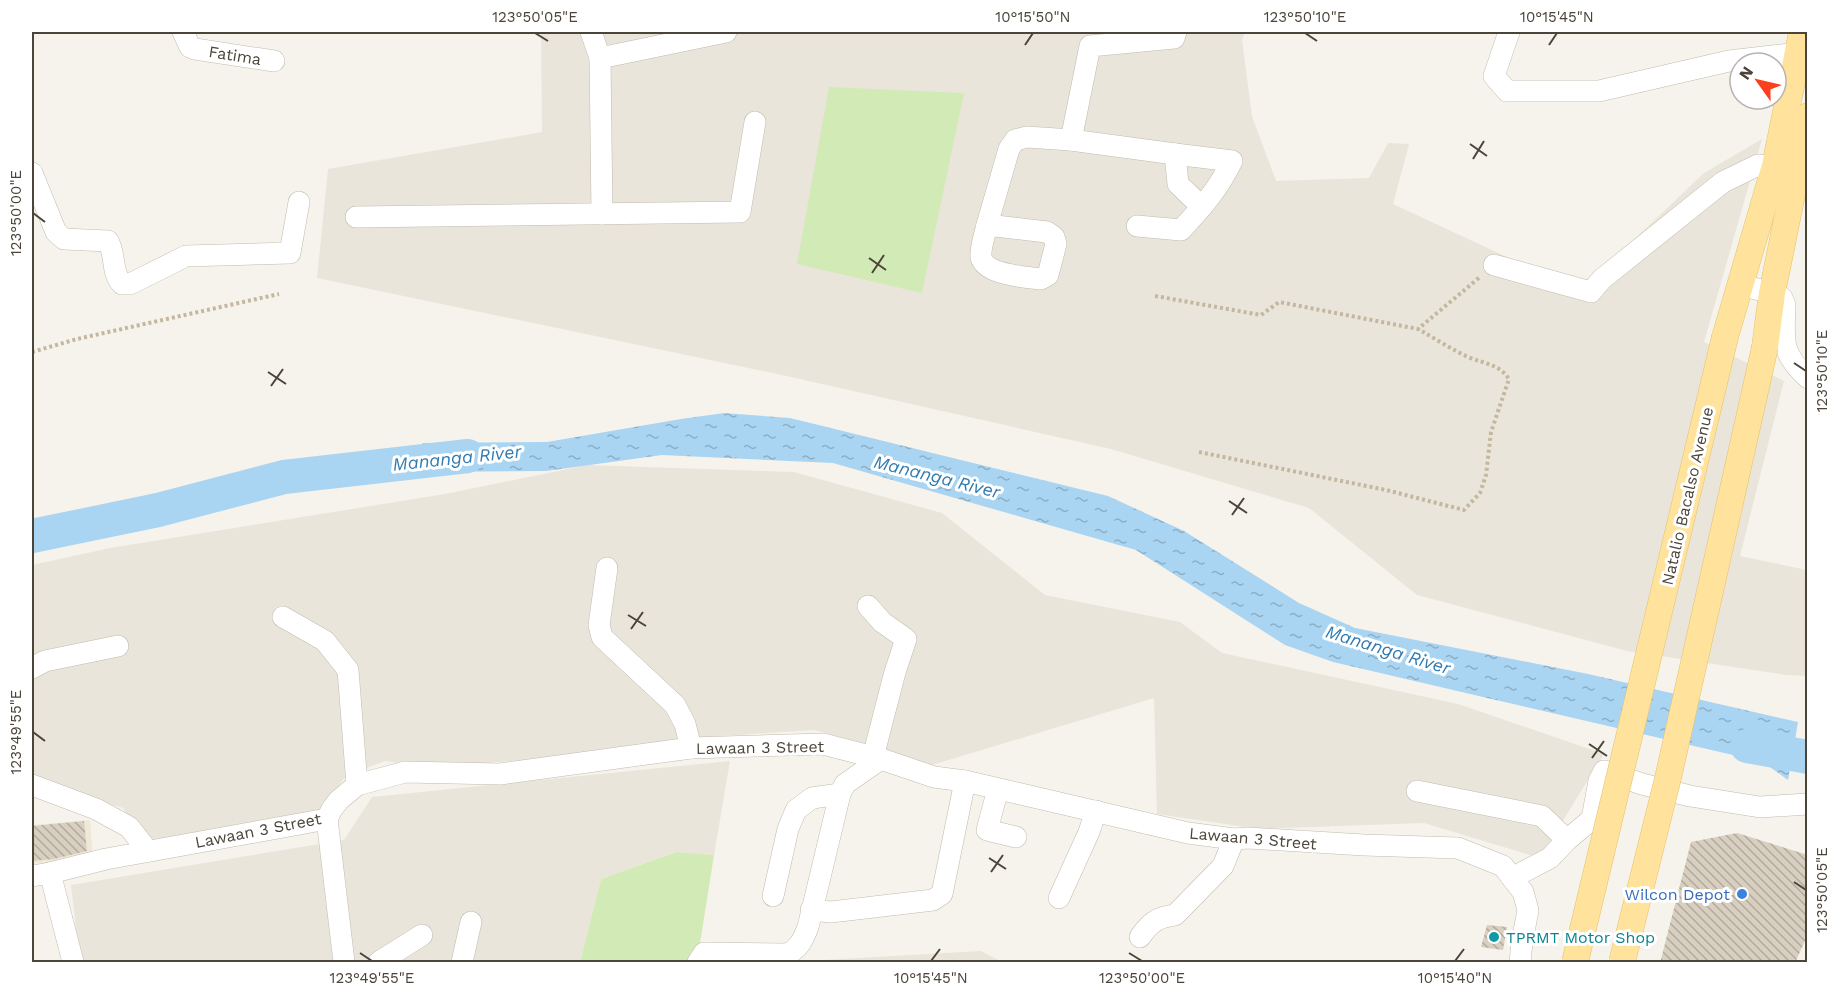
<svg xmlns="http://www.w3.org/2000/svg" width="1839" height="994" viewBox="0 0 1839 994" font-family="'Work Sans',sans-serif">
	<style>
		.residential { fill: #eae5da }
		.education { fill: #efe8d6 }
		.grass { fill: #d2eab5 }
		.water { fill: url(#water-ripples) }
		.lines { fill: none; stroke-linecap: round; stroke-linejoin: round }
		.river { stroke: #a9d4f2; stroke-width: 34 }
		.building { fill: url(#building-back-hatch) }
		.minor-casing { stroke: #c2bbae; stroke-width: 22 }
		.major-casing { stroke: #e6c16a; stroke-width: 27 }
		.path { stroke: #c4b79f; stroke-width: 4; stroke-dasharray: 3 3; stroke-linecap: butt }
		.minor { stroke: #fff; stroke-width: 21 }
		.major { stroke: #ffe39c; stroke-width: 26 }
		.major-bridge-casing { stroke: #e6c16a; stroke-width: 27; stroke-linecap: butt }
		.major-bridge { stroke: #ffe39c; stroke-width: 26 }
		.ticks { fill: none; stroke: #4b4439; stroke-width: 2 }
		.shop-dot { fill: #3f7fe0; stroke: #fff; stroke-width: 2 }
		.culture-dot { fill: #0f9aa8; stroke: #fff; stroke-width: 2 }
		.labels { text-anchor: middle; stroke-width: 6; stroke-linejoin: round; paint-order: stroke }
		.street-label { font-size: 16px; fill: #4b4439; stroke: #fff }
		.shop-label { font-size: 16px; fill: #366cbe; stroke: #fff; text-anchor: end }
		.culture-label { font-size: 16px; fill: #0d838f; stroke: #fff; text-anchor: start }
		.water-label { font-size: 18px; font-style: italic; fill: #2e7ab2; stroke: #fff }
		.neatline { fill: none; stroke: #4b4439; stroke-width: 2 }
		.ticks-label { font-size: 15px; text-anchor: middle; fill: #4b4439 }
	</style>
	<defs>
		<pattern id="water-ripples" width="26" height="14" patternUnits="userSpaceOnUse" patternTransform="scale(1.5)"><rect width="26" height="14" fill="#a9d4f2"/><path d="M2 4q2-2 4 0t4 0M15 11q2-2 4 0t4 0" fill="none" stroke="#8caec5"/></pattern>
		<pattern id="building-back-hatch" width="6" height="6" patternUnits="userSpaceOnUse" patternTransform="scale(1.5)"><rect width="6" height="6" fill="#d8cfc1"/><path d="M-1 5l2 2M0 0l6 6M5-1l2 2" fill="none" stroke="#b1aa9e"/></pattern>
	</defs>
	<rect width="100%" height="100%" fill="#f6f3ec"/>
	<g class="residential">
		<polygon points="541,32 1245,32 1242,40 1252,116 1276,181 1369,178 1388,143 1409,144 1393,204 1580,291 1704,173 1762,139 1704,342 1784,381 1740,556 1807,570 1807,676 1786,675 1627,651 1417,595 1309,508 1111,449 773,373 317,278 328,169 542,132"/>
		<polygon points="587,465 794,472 942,513 1045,595 1180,622 1222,653 1458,704 1604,754 1540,858 1424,823 1259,829 1157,814 1154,698 932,765 875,746 814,730 719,736 578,756 432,767 385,761 347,775 315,816 145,841 123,808 75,793 32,777 32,565 110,548 445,494"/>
		<polygon points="730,761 714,855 675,852 601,879 580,962 80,962 71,885 344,840 372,797"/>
		<polygon points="981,951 1002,962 804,962 805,961"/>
	</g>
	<polygon class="education" points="90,820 93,858 32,864 32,825"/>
	<g class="grass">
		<polygon points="829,87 964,93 922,293 797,264"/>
		<polygon points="676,852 714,855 697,962 580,962 601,879"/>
	</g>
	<polygon class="water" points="724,413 790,418 1108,496 1184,531 1299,603 1355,628 1588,674 1798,722 1788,780 1763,762 1333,662 1285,645 1136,550 833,463 662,455 546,471 423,472 422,443 547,442 681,419"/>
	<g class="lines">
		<g class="river">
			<polyline points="32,536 158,510 284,477 468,456"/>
			<polyline points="1747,746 1808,757"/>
		</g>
	</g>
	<g class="building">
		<polygon points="84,821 87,851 54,859 32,861 32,826"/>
		<polygon points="1737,833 1808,855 1808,934 1795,963 1660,963 1691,842"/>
		<polygon points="1487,925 1507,927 1503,950 1481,947"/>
	</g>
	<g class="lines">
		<g class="minor-casing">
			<g id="minor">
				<polyline points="183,32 190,47 195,49 274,61"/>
				<polyline points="591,32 600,58 602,214"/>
				<polyline points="1509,32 1494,76 1507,91 1599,91 1729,61 1799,53"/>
				<polyline points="600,58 726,32"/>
				<polyline points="1071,140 1090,46 1174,38 1176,32"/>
				<path d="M32,173L56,232L64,239L108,241C116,254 111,273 122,284H130L186,256L290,253L299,202"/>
				<polyline points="356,217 740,212 755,122"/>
				<polyline points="987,225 1009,149 1015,140 1027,137 1071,140 1175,154"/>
				<path d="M987,225L1047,232L1054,237L1056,244L1048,275L1041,279C1026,277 985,275 981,257C980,248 985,234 987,225Z"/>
				<path d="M1137,226L1181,230C1202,207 1218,190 1232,161L1175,154L1178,184L1202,207"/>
				<polyline points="1494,265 1591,292 1602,279 1723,182 1758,165 1775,166"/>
				<path d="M1741,285L1772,293L1782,298L1785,305C1784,340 1780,353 1808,378"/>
				<polyline points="607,568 599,625 602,637 675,705 685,724 691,748"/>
				<polyline points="868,606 882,622 906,639 895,672 873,757"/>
				<polyline points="283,617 325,641 348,670 357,785"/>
				<polyline points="32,668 45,661 118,646"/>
				<polyline points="32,785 96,809 129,827 148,851"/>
				<polyline points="998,789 987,830 1016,837"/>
				<polyline points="1417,791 1542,816 1567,840 1592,819 1599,781 1604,771 1642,784 1690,796 1760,807 1808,804"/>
				<polyline points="327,819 344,962"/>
				<polyline points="50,873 73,962"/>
				<polyline points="32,876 50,873 106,859 327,819 332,809 339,800 357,785 405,772 500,774 691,748 823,744 881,759 934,777 965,781 1188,833 1234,839 1248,838 1364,845 1458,848 1503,866 1523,892 1528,910 1522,942 1520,962"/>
				<polyline points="1512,878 1550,858 1567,840"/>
				<polyline points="773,896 788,829 796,810 812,798 840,794"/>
				<polyline points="1059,898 1089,832 1096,811"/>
				<polyline points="811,910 831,912 933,900 942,894 965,781"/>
				<path d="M1140,937C1150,923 1157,917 1175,915L1223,866L1234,839"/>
				<polyline points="379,962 422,935"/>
				<polyline points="462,962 471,922"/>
				<path d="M698,962L704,953L787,954C799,949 804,938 808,927L840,794L845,784L881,759"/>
			</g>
		</g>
		<g class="major-casing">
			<g id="major">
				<polyline points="1725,337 1775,166 1802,32"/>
				<polyline points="1765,347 1772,293 1808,116"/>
			</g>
		</g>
		<g class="path">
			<polyline points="1155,296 1261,315 1279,302 1418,329 1480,277"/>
			<polyline points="32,352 77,339 279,294"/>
			<path d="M1199,452L1386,490L1464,510L1480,493L1486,475L1491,432L1509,379C1499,364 1485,364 1468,357C1451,349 1434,338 1418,329"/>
		</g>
		<use href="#minor" class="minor"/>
		<use href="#major" class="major"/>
		<g class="major-bridge-casing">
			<g id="major-bridge">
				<polyline points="1575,962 1725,337"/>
				<polyline points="1622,962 1668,778 1765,347"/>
			</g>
		</g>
		<use href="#major-bridge" class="major-bridge"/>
	</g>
	<path class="ticks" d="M535,33L548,41M1305,33L1317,41M1025,45L1033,33M1549,45L1557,33M1470,144L1487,156M1473,159L1484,141M33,213L45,222M869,258L886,270M872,273L884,255M1794,363L1806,371M268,372L286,384M271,386L283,369M1229,501L1247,513M1232,515L1244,498M628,615L646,626M631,629L643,612M33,732L45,741M1589,744L1607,756M1592,758L1604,741M989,858L1006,869M991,872L1003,855M1794,882L1806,890M360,953L372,961M1129,953L1142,961M931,961L940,949M1455,961L1464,949"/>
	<circle class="shop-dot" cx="1742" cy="894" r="6"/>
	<circle class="culture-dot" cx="1494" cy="937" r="6"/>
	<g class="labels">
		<g class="street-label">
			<text transform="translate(235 55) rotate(9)" y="6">Fatima</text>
			<text transform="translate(1687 496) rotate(-77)" y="6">Natalio Bacalso Avenue</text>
			<text transform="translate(760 747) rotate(-1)" y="6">Lawaan 3 Street</text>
			<text transform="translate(258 830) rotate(-11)" y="6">Lawaan 3 Street</text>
			<text transform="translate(1253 838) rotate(5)" y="6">Lawaan 3 Street</text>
		</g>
		<g class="shop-label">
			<text x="1730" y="900">Wilcon Depot</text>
		</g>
		<g class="culture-label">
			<text x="1506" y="943">TPRMT Motor Shop</text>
		</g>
		<g class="water-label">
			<text transform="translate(457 458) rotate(-6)" y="6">Mananga River</text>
			<text transform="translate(937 477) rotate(14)" y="6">Mananga River</text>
			<text transform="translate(1388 650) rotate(17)" y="6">Mananga River</text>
		</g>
	</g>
	<rect width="1839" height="994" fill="none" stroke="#ffffff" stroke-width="66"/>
	<g transform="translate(1758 81) rotate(304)"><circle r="28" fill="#ffffff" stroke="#b7b4b0" stroke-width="1.5"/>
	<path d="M0-4.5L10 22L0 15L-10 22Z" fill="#fc3f1d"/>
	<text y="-9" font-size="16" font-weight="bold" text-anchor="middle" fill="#4b4439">N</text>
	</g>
	<rect x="33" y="33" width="1773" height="928" class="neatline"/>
	<g class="ticks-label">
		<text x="535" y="22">123°50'05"E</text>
		<text x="1033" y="22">10°15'50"N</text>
		<text x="1305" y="22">123°50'10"E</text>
		<text x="1557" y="22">10°15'45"N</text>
		<text transform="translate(16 213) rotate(-90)" y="5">123°50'00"E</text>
		<text transform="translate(1822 371) rotate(-90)" y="5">123°50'10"E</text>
		<text transform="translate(16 732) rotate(-90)" y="5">123°49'55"E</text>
		<text transform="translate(1822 890) rotate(-90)" y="5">123°50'05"E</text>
		<text x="372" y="983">123°49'55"E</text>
		<text x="931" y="983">10°15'45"N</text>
		<text x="1142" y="983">123°50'00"E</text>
		<text x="1455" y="983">10°15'40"N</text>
	</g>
</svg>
